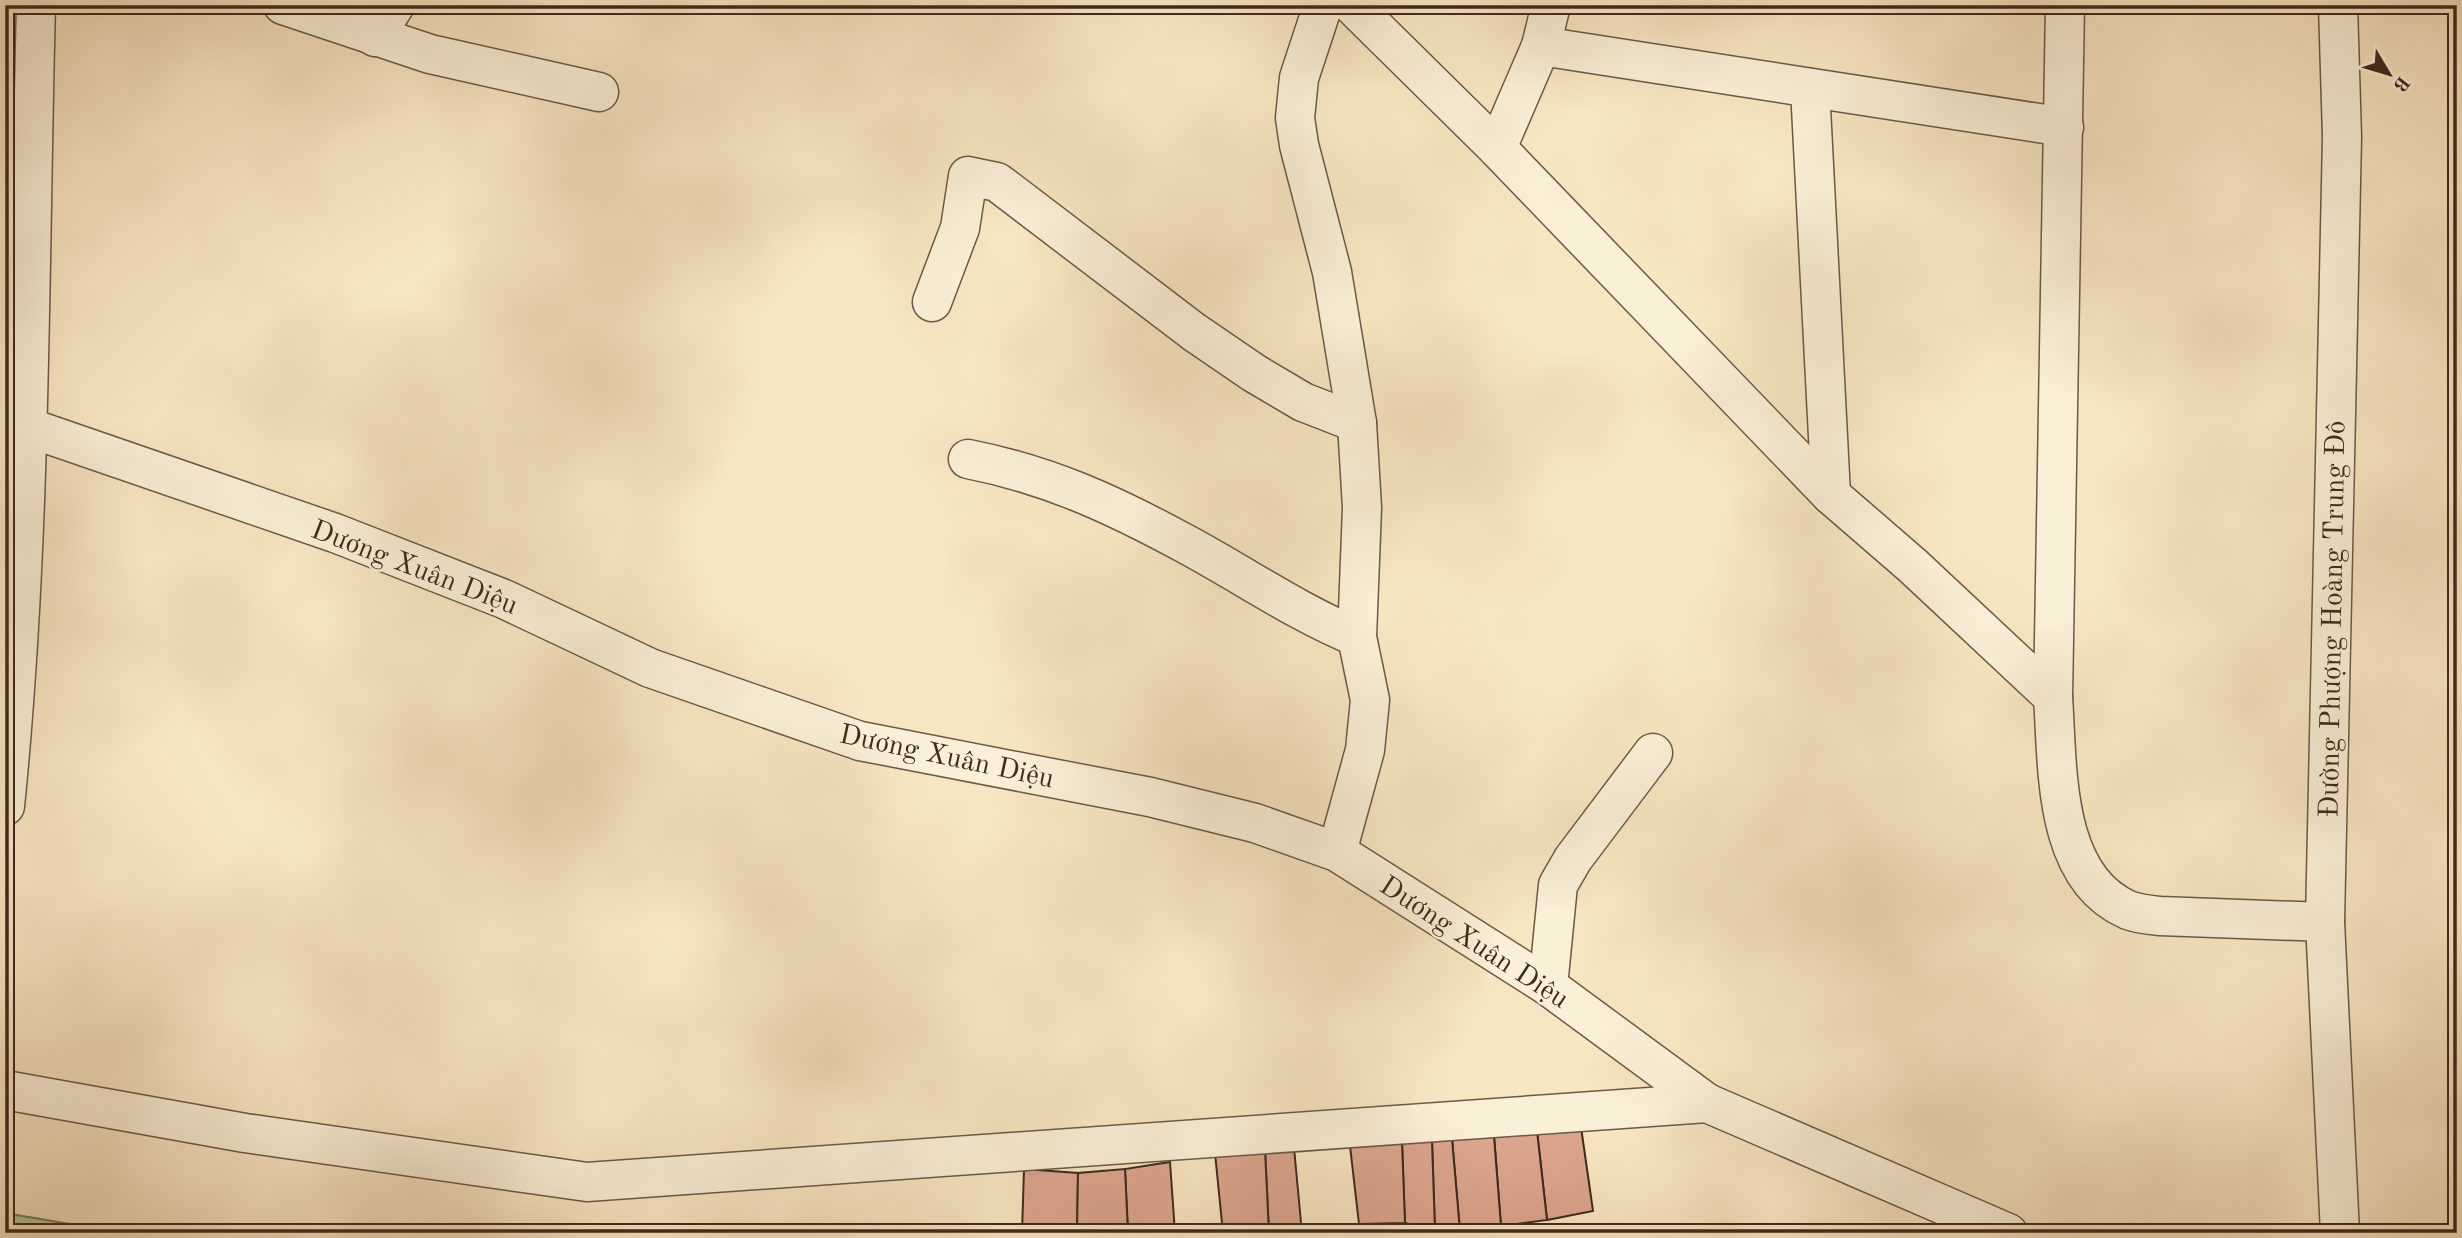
<svg xmlns="http://www.w3.org/2000/svg" width="2462" height="1238" viewBox="0 0 2462 1238" font-family="'Old Standard TT',serif">
	<style>
		.green { fill: #b6c698; stroke: #7a785c; stroke-width: 2 }
		.building { fill: #dba58e; stroke: #3e2a1f; stroke-width: 2 }
		.lines { fill: none; stroke-linecap: round; stroke-linejoin: round }
		.minor-casing { stroke: #6c5948; stroke-width: 41 }
		.minor { stroke: #faefd7; stroke-width: 38 }
		.labels { text-anchor: middle; stroke-width: 5; stroke-linejoin: round; paint-order: stroke }
		.street-label { font-size: 28px; fill: #3e2a1f; stroke: #faefd7 }
	</style>
	<rect width="100%" height="100%" fill="#f7e6c2"/>
	<filter id="stains"><feTurbulence type="fractalNoise" baseFrequency=".00286" numOctaves="4"/><feColorMatrix values="0 0 0 0 .2 0 0 0 0 .09 0 0 0 0 .02 0 0 0 .5 -.17"/></filter>
	<radialGradient id="worn" r=".72"><stop offset=".6" stop-color="#630" stop-opacity="0"/><stop offset="1" stop-color="#630" stop-opacity=".3"/></radialGradient>
	<polygon class="green" points="5,1213 123,1233 5,1233"/>
	<g class="building">
		<polygon points="1581,1127 1593,1211 1547,1220 1537,1131"/>
		<polygon points="1537,1131 1547,1220 1501,1226 1494,1136"/>
		<polygon points="1494,1136 1501,1226 1460,1231 1452,1139"/>
		<polygon points="1452,1139 1460,1231 1435,1231 1432,1141"/>
		<polygon points="1432,1141 1435,1231 1405,1223 1402,1142"/>
		<polygon points="1402,1142 1405,1223 1359,1224 1350,1146"/>
		<polygon points="1294,1148 1302,1233 1269,1233 1265,1150"/>
		<polygon points="1265,1150 1269,1233 1223,1233 1215,1153"/>
		<polygon points="1170,1162 1175,1233 1128,1233 1125,1169"/>
		<polygon points="1024,1169 1078,1173 1077,1233 1022,1233"/>
		<polygon points="1125,1169 1128,1233 1077,1233 1078,1173"/>
	</g>
	<g class="lines">
		<g class="minor-casing">
			<g id="minor">
				<polyline points="283,5 430,54 599,92"/>
				<polyline points="1323,5 1299,78 1295,118 1299,145 1332,272 1357,423 1362,508 1357,637 1370,700 1365,750 1337,852"/>
				<polyline points="1352,5 1497,148 1831,495 1913,566 2053,697"/>
				<path d="M2065,5L2053,697C2058,766 2052,877 2128,910C2138,914 2150,915 2160,916L2325,922"/>
				<polyline points="2338,5 2342,137 2325,922 2340,1233"/>
				<polyline points="375,37 395,5"/>
				<polyline points="1541,46 2064,127"/>
				<polyline points="1810,88 1831,495"/>
				<polyline points="1497,148 1541,46 1551,5"/>
				<polyline points="932,302 960,228 968,176 997,182 1194,332 1254,373 1303,402 1357,423"/>
				<polyline points="30,428 335,533 504,599 650,668 860,741 1150,797 1255,823 1337,852 1548,986 1707,1103"/>
				<path d="M968,459C1049,475 1112,504 1184,543C1242,574 1296,612 1357,637"/>
				<path d="M5,806C32,539 29,272 36,5"/>
				<polyline points="1548,986 1558,885 1573,859 1653,753"/>
				<polyline points="5,1090 245,1133 587,1182 1707,1103 2008,1233"/>
			</g>
		</g>
		<use href="#minor" class="minor"/>
	</g>
	<g class="labels">
		<g class="street-label">
			<text transform="translate(415 566) rotate(21)" y="10">Dương Xuân Diệu</text>
			<text transform="translate(2331 619) rotate(-89)" y="10">Đường Phượng Hoàng Trung Đô</text>
			<text transform="translate(947 755) rotate(12)" y="10">Dương Xuân Diệu</text>
			<text transform="translate(1475 941) rotate(33)" y="10">Dương Xuân Diệu</text>
		</g>
	</g>
	<rect width="2462" height="1238" fill="none" stroke="#f7e6c2" stroke-width="28"/>
	<rect x="7" y="7" width="2448" height="1224" fill="none" stroke="#3e2a1f" stroke-width="3.5"/>
	<rect x="14" y="14" width="2434" height="1210" fill="none" stroke="#3e2a1f" stroke-width="2"/>
	<g transform="translate(2389 74) rotate(128)" stroke="#faefd7" stroke-width="5" paint-order="stroke">
	<path d="M0-5L12 26L0 18L-12 26Z" fill="#3e2a1f"/>
	<text y="-10" font-size="19" font-weight="bold" text-anchor="middle" fill="#3e2a1f">B</text>
	</g>
	<rect width="100%" height="100%" filter="url(#stains)"/>
	<rect width="100%" height="100%" fill="url(#worn)"/>
</svg>
